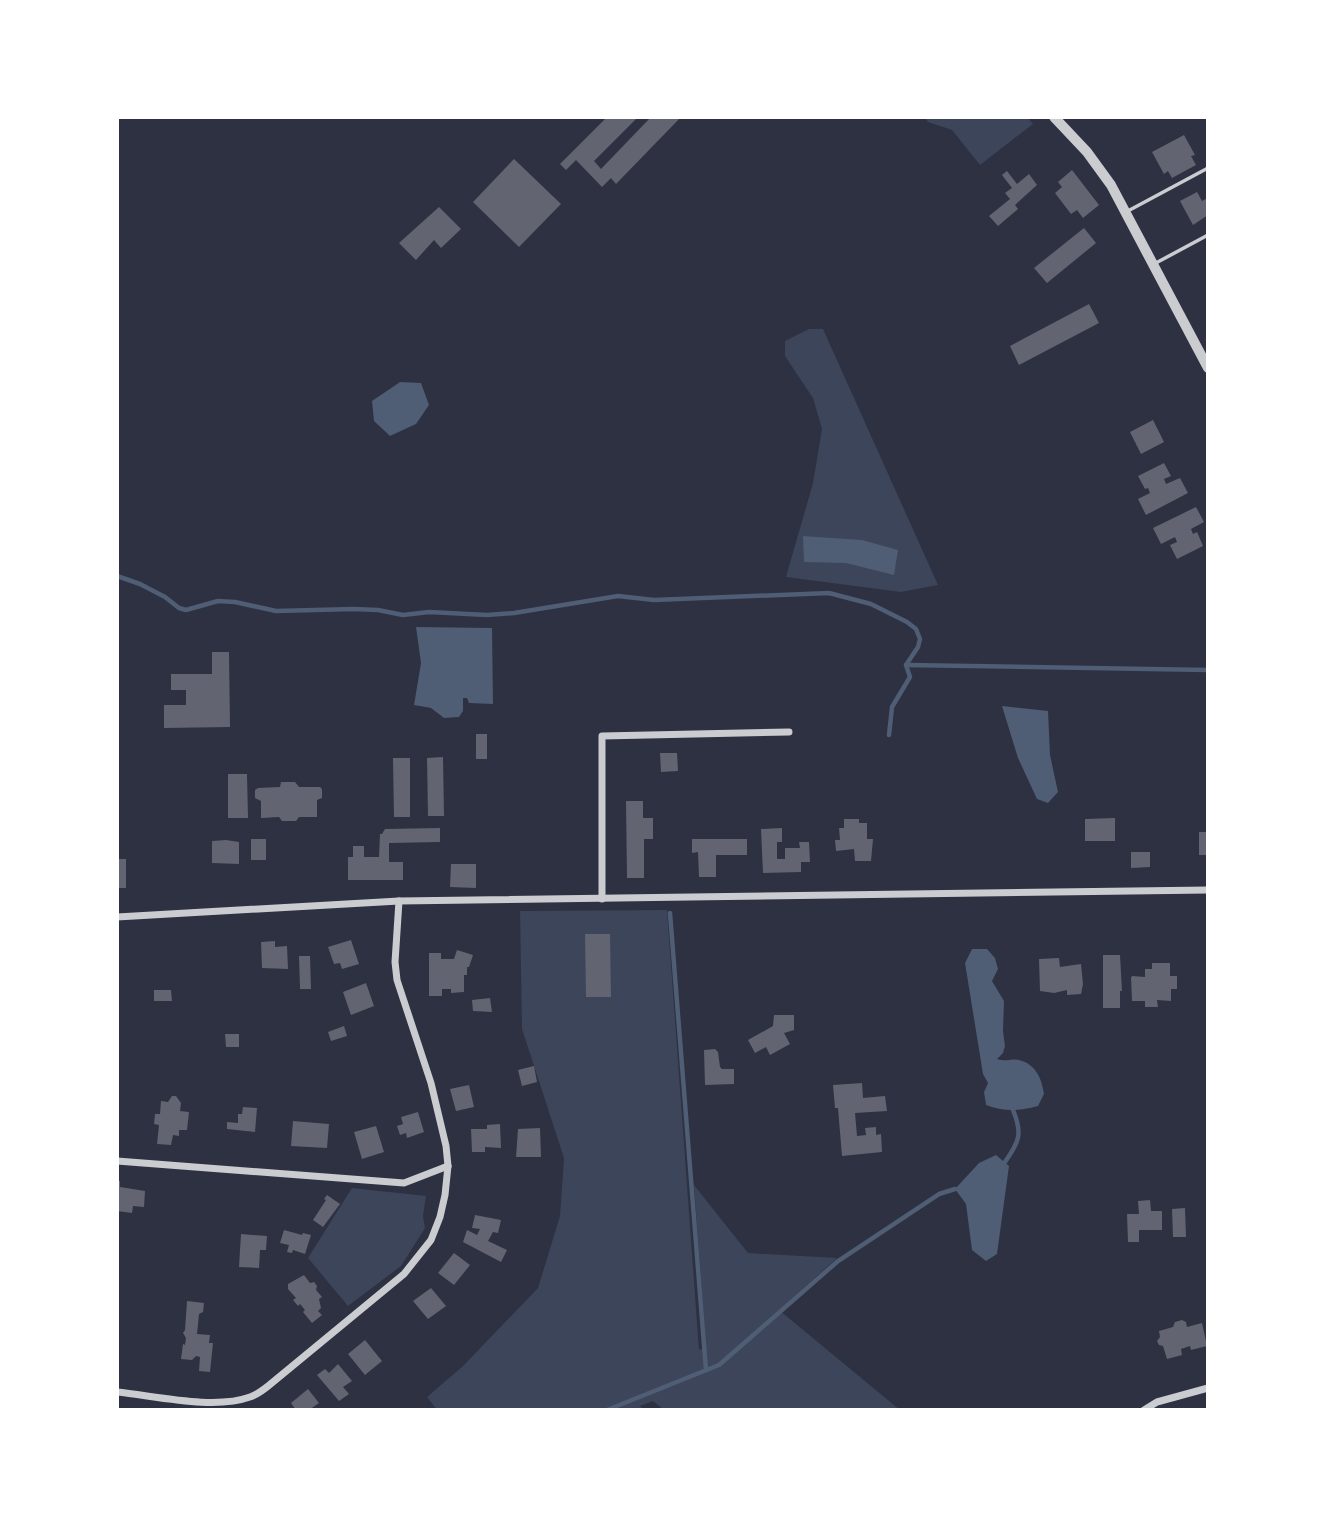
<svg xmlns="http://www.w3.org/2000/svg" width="1325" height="1527" viewBox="0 0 1325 1527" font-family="'Space Grotesk',sans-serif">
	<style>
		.green { fill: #3c4559 }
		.water { fill: #4f5d75 }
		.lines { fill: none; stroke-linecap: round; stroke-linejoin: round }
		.stream { stroke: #4f5d75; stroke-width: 4.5 }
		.building { fill: #626471 }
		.service { stroke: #caccd0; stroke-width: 3.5 }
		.minor { stroke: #caccd0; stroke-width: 7 }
		.tertiary { stroke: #caccd0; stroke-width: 10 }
	</style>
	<rect width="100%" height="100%" fill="#2d3142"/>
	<g class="green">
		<polygon points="925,117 1027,117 1033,124 980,165 952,130 928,122"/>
		<polygon points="809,329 823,329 938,585 901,592 786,577 813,483 822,429 813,398 785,356 785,341"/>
		<polygon points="667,910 699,1350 706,1347 694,1185 748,1253 837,1258 779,1310 900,1410 664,1410 653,1401 640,1406 644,1410 437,1410 427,1397 463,1366 538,1288 560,1216 564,1158 522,1029 520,911"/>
		<polygon points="352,1188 426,1196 423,1216 425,1228 401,1266 348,1306 308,1258"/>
	</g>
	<g class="water">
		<polygon points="400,382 421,383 429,405 416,424 390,436 374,421 372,401"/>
		<polygon points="803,536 862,540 898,550 894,575 846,563 804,562"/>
		<polygon points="416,627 492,628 493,704 469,703 467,698 463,698 463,711 459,717 444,718 431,708 414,705 421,663"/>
		<polygon points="1002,706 1048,711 1050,755 1058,792 1048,803 1037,799 1018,758"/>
		<path d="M972,949H987L995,958L998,969L992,981L1004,1001L1003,1031L1005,1046L1003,1053L997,1059C1005,1062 1012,1058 1019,1060C1036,1064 1042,1079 1044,1094L1038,1106C1019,1111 1004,1112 986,1105L984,1092L988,1083L983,1074L965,963Z"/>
		<polygon points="996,1155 1009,1166 997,1254 986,1261 972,1250 966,1204 955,1189 979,1163"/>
	</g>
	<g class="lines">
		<g class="stream">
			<polyline points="117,576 140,584 165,597 179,608 186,610 218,601 235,602 276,611 354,609 378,610 403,615 429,612 487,615 514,613 618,596 654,600 829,593 871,604 907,622 916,629 920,639 918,647 906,665 910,677 892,707 889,735"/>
			<polyline points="906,665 1208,670"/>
			<polyline points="670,913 706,1370"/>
			<path d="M1005,1162C1019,1142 1023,1134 1013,1110"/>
			<polyline points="607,1410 719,1365 838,1261 939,1194 955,1189"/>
		</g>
	</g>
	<g class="building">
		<polygon points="607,117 638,117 594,161 601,169 651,117 681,117 616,184 611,178 602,187 576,160 566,170 560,164"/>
		<polygon points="1184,135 1195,155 1191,156 1196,165 1172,178 1168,171 1164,174 1152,152"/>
		<polygon points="514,159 561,204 519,247 473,202"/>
		<polygon points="1072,170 1099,205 1083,218 1077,210 1071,214 1055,193 1062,187 1058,182"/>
		<polygon points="1007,171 1017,184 1029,174 1037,185 1015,205 1018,209 998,226 989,216 1010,199 1005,193 1012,188 1002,175"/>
		<polygon points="1197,192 1202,201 1208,198 1208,215 1193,225 1180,201"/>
		<polygon points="439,207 461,229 441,248 434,240 416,260 399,243"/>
		<polygon points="1084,228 1096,243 1047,283 1034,268"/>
		<polygon points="1089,304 1099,323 1019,365 1010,346"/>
		<polygon points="1153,420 1164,442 1141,454 1130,432"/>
		<polygon points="1164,463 1171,476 1164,479 1166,484 1180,478 1188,493 1146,515 1138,499 1150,493 1148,488 1145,489 1138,476"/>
		<polygon points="1196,507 1204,522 1191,529 1193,534 1197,532 1203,546 1177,559 1170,545 1177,542 1175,537 1161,544 1153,528"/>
		<polygon points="212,652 229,652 230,727 164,728 164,705 186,705 186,690 171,690 171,674 212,674"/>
		<rect x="476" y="734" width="11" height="25"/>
		<polygon points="660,753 677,753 678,771 661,772"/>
		<polygon points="443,757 444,816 428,816 427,758"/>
		<polygon points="393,758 410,758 410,817 394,817"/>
		<polygon points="228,774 247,774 248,818 228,818"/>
		<polygon points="281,782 295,782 299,787 320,787 322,789 322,798 317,800 317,817 299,817 296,821 282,821 279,817 261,818 261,801 255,798 255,790 258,788 280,787"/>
		<polygon points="626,801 643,801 643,818 653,818 653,839 644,839 644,878 627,878"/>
		<polygon points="1115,818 1115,841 1085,841 1085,819"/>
		<polygon points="844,819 859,819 859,823 867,823 867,839 873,839 871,861 855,861 854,849 836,851 835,840 840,840 839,828 844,828"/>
		<polygon points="440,828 440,842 389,843 389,862 403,862 403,880 348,880 348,857 353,857 353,846 364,846 364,857 379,857 380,834 382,834 385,829"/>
		<polygon points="782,828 782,842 777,842 777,859 785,859 785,848 800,848 799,842 809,842 810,862 801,862 801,872 763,873 761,829"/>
		<rect x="1199" y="832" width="9" height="23"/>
		<rect x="251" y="839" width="15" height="21"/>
		<polygon points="692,839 747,839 747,855 716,855 716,877 699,877 698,852 692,853"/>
		<polygon points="226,840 239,842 239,864 212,863 212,841"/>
		<polygon points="1131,852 1150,852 1150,867 1131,868"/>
		<rect x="117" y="859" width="9" height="29"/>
		<polygon points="451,864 476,864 476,888 450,887"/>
		<polygon points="585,934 610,934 611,997 586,997"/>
		<polygon points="351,940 359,964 342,969 340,963 334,964 328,947"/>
		<polygon points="275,941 275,947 287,946 288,969 262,968 261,942"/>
		<polygon points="457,950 473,955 469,967 467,967 467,975 464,975 464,992 451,993 451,989 442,989 442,996 429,996 429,953 441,953 441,959 454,959"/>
		<polygon points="1103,955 1120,955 1122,991 1120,991 1120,1008 1103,1008"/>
		<polygon points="299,956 310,956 311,989 300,989"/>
		<polygon points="1059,958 1060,967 1081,964 1083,984 1081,994 1067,995 1067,990 1054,993 1040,991 1039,959"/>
		<polygon points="1152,963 1170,963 1170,976 1177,976 1177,989 1171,989 1171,1001 1157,1000 1158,1007 1145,1007 1145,1001 1132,1001 1131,978 1132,976 1145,977 1145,969 1152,969"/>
		<polygon points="366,983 374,1006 351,1015 343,992"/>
		<polygon points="154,990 171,990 172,1001 154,1001"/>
		<polygon points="490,998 492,1012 473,1011 472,1000"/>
		<polygon points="774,1015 794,1015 794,1030 784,1033 790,1044 770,1055 766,1047 755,1053 748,1040 773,1026"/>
		<polygon points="344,1026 347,1036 331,1041 328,1032"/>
		<polygon points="225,1034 239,1034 239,1047 226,1047"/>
		<polygon points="715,1049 718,1052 720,1067 722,1069 734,1069 734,1084 705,1085 704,1050"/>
		<polygon points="534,1066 537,1082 522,1086 518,1070"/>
		<polygon points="862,1083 863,1098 885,1096 887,1111 855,1113 857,1136 866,1135 865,1128 876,1127 876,1135 881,1134 882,1152 842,1156 838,1108 835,1108 833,1085"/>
		<polygon points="469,1085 474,1107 456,1111 450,1089"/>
		<polygon points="172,1096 176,1096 181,1103 180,1111 189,1112 187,1130 179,1130 179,1136 173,1135 171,1145 157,1144 159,1125 154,1124 155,1114 160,1114 161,1101 168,1102"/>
		<polygon points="243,1107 257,1108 255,1132 227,1129 227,1122 238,1123 238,1114 242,1114"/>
		<polygon points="418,1112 424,1132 407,1138 406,1133 400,1135 397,1126 403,1124 401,1117"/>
		<polygon points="293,1121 329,1124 327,1148 291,1146"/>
		<polygon points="500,1124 501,1148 485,1147 485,1152 472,1152 471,1129 487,1129 487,1125"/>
		<polygon points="376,1126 384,1152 362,1159 354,1132"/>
		<polygon points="540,1128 541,1157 516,1157 518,1129"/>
		<polygon points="117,1180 120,1181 120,1187 145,1191 144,1207 133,1206 132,1213 117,1211"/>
		<polygon points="327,1195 340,1204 323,1227 313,1220 326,1200 324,1199"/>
		<polygon points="1150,1200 1151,1211 1162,1211 1162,1230 1139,1230 1139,1242 1128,1242 1127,1214 1139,1214 1138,1201"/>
		<polygon points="1185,1208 1186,1237 1173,1237 1172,1209"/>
		<polygon points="475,1215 501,1220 498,1233 493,1232 488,1241 507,1250 501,1262 463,1242 467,1230 477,1235 480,1229 472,1228"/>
		<polygon points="284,1230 302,1235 303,1233 311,1235 305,1254 293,1250 292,1253 287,1252 289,1245 280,1243"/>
		<polygon points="241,1234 267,1236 266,1250 260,1250 259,1268 239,1267"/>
		<polygon points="454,1253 470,1265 454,1285 438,1273"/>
		<polygon points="304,1275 310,1283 314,1282 317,1286 316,1290 322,1297 319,1299 321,1308 318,1311 322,1315 312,1323 303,1312 305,1310 300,1304 298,1306 293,1300 296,1298 288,1289 288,1284"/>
		<polygon points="431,1288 446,1306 428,1319 413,1301"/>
		<polygon points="187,1301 204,1303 203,1312 199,1314 197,1334 210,1335 209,1343 213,1343 210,1372 199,1371 200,1357 196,1356 192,1360 181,1359 183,1344 185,1345 186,1338 183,1333 185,1330"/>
		<polygon points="1182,1320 1186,1322 1187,1327 1202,1323 1207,1346 1191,1350 1190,1346 1181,1349 1182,1355 1167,1359 1163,1346 1159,1345 1157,1341 1160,1337 1159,1331 1173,1327 1175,1322"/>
		<polygon points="365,1340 382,1361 365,1375 348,1354"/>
		<polygon points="338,1364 352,1381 343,1387 349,1394 339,1401 317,1375 325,1369 329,1373"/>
		<polygon points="308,1389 319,1403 309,1410 296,1410 291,1403"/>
	</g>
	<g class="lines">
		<g class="service">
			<polyline points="1126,212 1208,168"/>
			<polyline points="1154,264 1208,235"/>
		</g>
		<g class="minor">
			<polyline points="602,899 602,736 789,732"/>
			<polyline points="117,917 399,901 1208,890"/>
			<polyline points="117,1161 404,1183 448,1166"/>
			<path d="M117,1392C156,1396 214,1410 250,1397C259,1394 266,1388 273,1382L404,1274L431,1240L440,1217L445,1195L448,1166L446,1146L431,1083L397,980L395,962L399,901"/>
			<polyline points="1144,1410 1157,1402 1208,1388"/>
		</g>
		<polyline class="tertiary" points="1054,117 1087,152 1111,185 1208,368"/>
	</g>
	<rect width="1325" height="1527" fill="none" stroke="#ffffff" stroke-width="238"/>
</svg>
